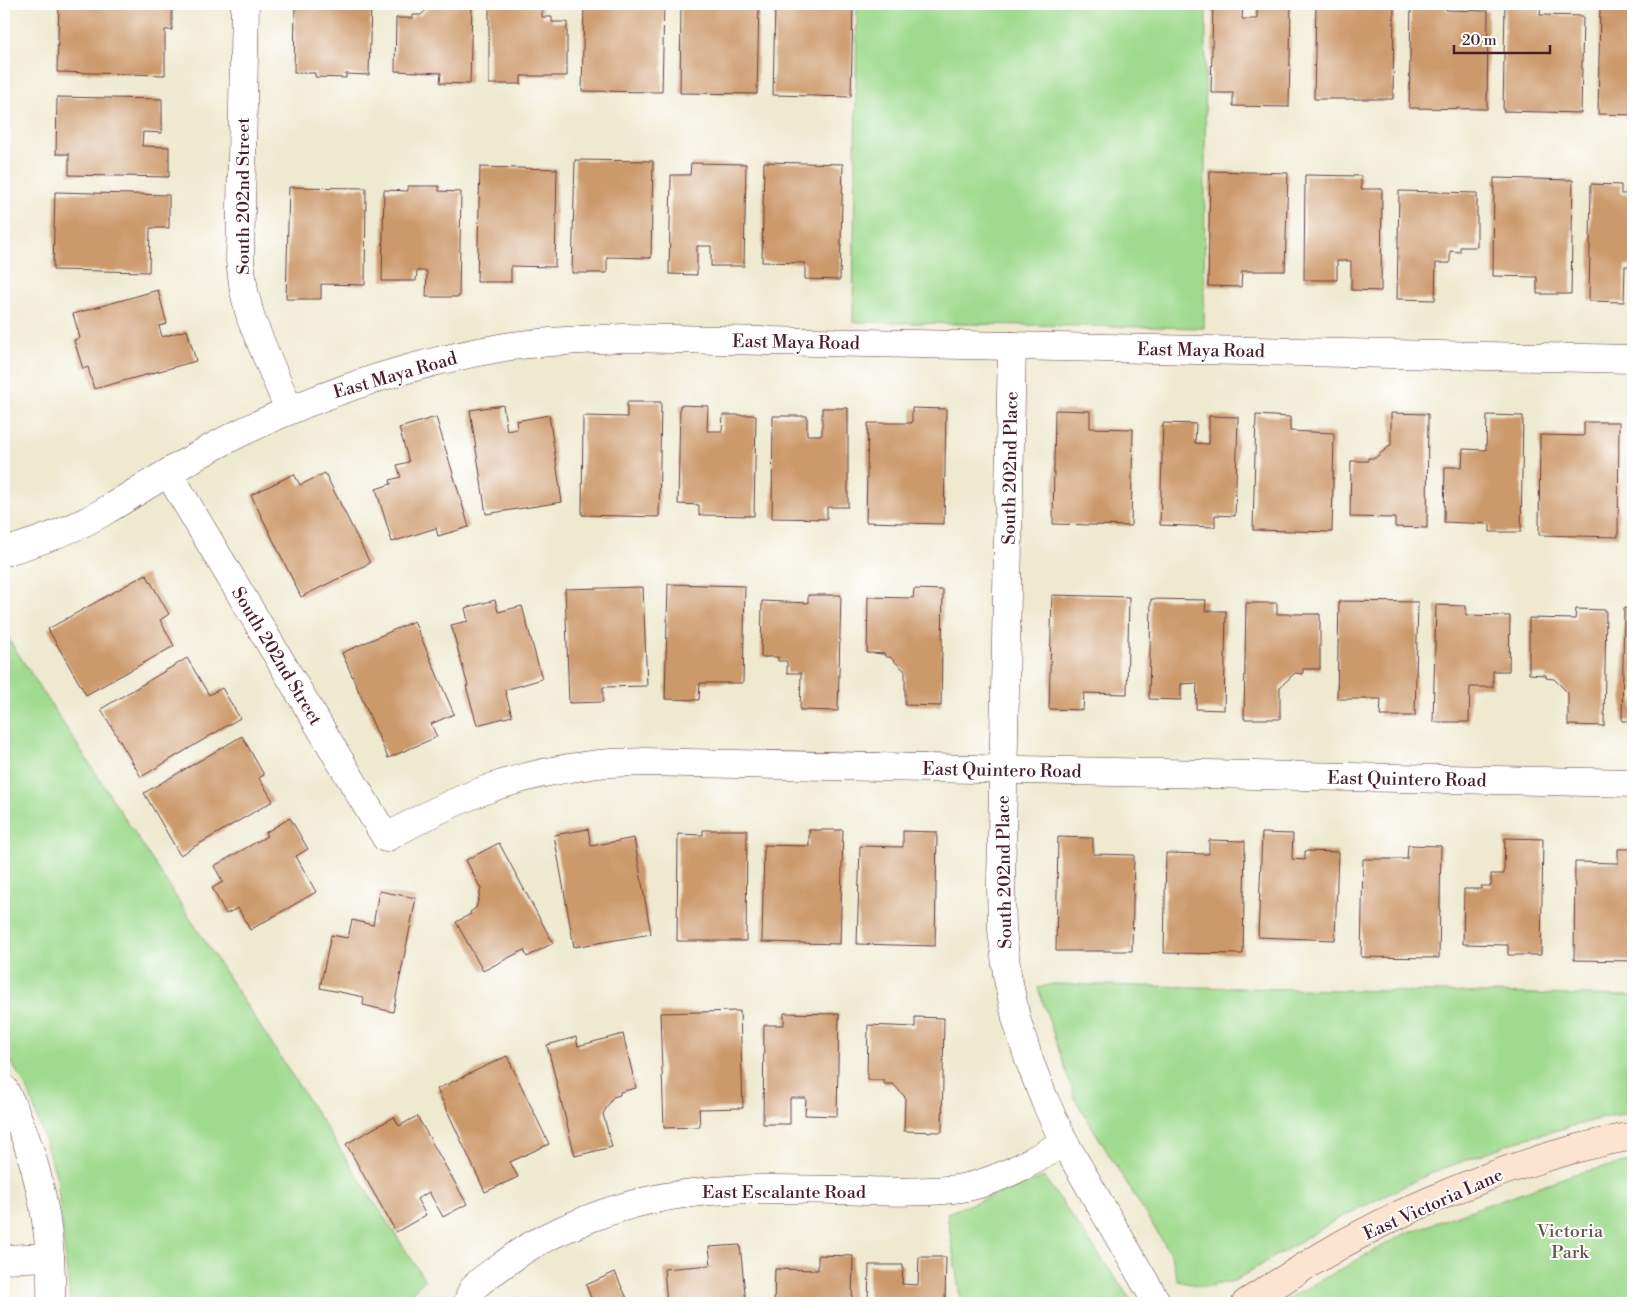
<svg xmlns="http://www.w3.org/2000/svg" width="1637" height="1307" viewBox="0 0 1637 1307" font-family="'Libre Bodoni',serif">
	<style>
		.green { fill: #9fda8e; stroke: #747c5c }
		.building { fill: #cc996a }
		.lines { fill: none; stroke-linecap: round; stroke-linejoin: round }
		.street-casing { stroke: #633d44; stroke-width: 29 }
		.secondary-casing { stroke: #633d44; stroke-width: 29 }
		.street { stroke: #fff; stroke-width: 28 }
		.secondary { stroke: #fde4d0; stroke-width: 28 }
		.labels { text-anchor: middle; stroke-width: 4; stroke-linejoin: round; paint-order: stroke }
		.street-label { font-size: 18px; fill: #4a1f2b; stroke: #fff }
		.park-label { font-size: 18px; fill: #645749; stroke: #fff }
	</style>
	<rect width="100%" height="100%" fill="#fff"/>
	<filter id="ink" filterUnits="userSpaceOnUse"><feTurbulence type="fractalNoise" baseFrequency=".02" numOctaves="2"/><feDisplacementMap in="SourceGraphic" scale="10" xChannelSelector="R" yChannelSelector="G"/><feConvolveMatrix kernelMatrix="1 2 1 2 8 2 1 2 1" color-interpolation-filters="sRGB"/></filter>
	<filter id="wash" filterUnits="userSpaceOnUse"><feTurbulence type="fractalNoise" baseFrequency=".0096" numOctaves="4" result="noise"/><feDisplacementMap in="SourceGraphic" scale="20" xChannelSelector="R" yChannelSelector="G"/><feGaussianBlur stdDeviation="1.12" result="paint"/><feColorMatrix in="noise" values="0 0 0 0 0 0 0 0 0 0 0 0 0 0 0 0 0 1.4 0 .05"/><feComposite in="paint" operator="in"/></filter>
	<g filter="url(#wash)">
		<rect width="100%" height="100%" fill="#eee9cf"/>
		<g class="green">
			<polygon points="857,4 1206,4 1204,328 853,322"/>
			<polygon points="4,632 425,1280 400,1303 70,1303 57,1178 29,1092 4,1050"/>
			<polygon points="1052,984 1633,996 1633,1113 1610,1116 1520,1140 1429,1174 1336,1220 1234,1281 1204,1287 1178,1281 1171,1255 1076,1101 1038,988"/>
			<polygon points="1633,1161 1633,1303 1280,1303 1404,1234 1574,1174"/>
			<polygon points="1044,1177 1133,1303 961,1303 947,1213"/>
		</g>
		<g id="blocks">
			<g class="building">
				<polygon points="59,4 172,5 172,30 165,30 165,75 57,72"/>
				<polygon points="295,4 371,4 369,75 346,74 346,78 315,77 315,73 294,73"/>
				<polygon points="433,4 472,4 470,84 440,83 441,73 395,71 396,18 413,18 413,15 421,15"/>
				<polygon points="489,4 528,4 528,6 542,6 542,17 552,17 552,22 567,22 567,76 521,76 521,84 489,84"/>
				<polygon points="584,4 664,4 662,92 582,91"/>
				<polygon points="681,4 759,4 757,94 680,93"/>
				<polygon points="775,4 853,4 851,97 773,95"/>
				<polygon points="1213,4 1243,4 1242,19 1257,19 1257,4 1291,4 1289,107 1233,106 1233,93 1211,93"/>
				<polygon points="1316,4 1394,4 1393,99 1314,99"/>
				<polygon points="1411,4 1446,4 1446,10 1488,11 1487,109 1409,108"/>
				<polygon points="1505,4 1541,4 1540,15 1583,16 1581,113 1503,111"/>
				<polygon points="1627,4 1633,4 1633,115 1598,114 1600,6 1627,6"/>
				<polygon points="57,97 162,99 162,133 143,132 142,146 169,147 169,177 69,175 69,154 56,154"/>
				<polygon points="575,160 653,161 651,258 607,257 607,273 572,273"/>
				<polygon points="764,162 843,164 840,280 805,279 805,263 762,262"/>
				<polygon points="691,163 746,164 744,266 711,266 711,246 697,246 697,275 669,274 671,175 690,175"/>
				<polygon points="480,167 557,169 555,267 511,266 511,282 477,282"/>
				<polygon points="1210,171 1288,173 1285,271 1242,271 1241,287 1208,286"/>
				<polygon points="1305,175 1361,176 1361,189 1382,189 1381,291 1351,290 1351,261 1337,261 1337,280 1304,280"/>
				<polygon points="1494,178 1573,180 1571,294 1537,294 1537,277 1493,276"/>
				<polygon points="1591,184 1621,185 1621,194 1633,194 1633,266 1625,266 1624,302 1589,301"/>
				<polygon points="408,186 439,186 439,191 461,192 459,297 426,297 427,271 417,271 416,281 382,281 384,190 408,191"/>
				<polygon points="289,187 366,188 365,285 321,284 321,299 286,299"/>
				<polygon points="1399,191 1477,193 1477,247 1460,247 1460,252 1450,251 1450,263 1436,263 1435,300 1397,299"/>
				<polygon points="55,192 169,195 169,228 150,228 149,272 53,270"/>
				<polygon points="158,290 167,324 159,326 162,337 187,330 196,361 94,389 88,367 83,369 74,340 80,338 73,314"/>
				<polygon points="627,402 661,402 659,517 582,515 583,416 627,417"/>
				<polygon points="503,405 507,431 517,429 516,421 549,415 562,502 486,514 470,410"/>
				<polygon points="680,405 708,406 707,431 722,431 723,415 756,415 754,516 699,515 699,505 678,504"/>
				<polygon points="822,408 848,408 848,507 827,507 827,519 772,518 773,416 807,416 807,435 822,435"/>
				<polygon points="912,408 946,409 944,524 866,522 868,423 912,423"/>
				<polygon points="1055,410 1090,411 1090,428 1133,429 1131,526 1053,524"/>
				<polygon points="1391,413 1428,414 1427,528 1395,527 1395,518 1350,517 1351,461 1368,461 1368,458 1375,458 1391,445"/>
				<polygon points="1256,415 1290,417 1290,431 1334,433 1332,532 1253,530"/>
				<polygon points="1487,415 1523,416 1521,532 1490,532 1490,524 1444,522 1445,467 1462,467 1463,449 1486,450"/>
				<polygon points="1209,416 1238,417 1235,516 1215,515 1215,527 1160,525 1163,423 1196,424 1195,443 1209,444"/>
				<polygon points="436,417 469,527 438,536 436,528 392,542 376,489 391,484 390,480 401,477 397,465 409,462 399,428"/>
				<polygon points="1584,422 1619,422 1618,537 1539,535 1540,435 1584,436"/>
				<polygon points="325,473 370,563 301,597 251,495 294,474 300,485"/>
				<polygon points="146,574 169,614 160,620 174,646 86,695 48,629"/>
				<polygon points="668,584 745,586 743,683 700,683 699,700 665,699"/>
				<polygon points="643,587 647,686 603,687 603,702 569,703 565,589"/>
				<polygon points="914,589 943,590 941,706 905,705 905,671 890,657 885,657 885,654 867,653 868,597 913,598"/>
				<polygon points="808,595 841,595 838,711 800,710 801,673 787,673 787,661 778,661 778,657 761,657 762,601 808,603"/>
				<polygon points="1052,595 1129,597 1127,694 1084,693 1083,710 1049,709"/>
				<polygon points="1151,599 1206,600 1205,611 1226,611 1224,710 1196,709 1197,683 1181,684 1181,700 1149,699"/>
				<polygon points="495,600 498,612 522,606 542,679 505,690 512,716 477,725 466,686 468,686 451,625 468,621 465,608"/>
				<polygon points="1339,601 1418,602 1415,716 1380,716 1381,699 1337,699"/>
				<polygon points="1246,603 1277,603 1277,614 1320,614 1320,669 1303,669 1303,674 1295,673 1280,687 1280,719 1244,719"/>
				<polygon points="1436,605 1466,606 1466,615 1510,616 1509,671 1493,671 1493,687 1470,687 1469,722 1433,722"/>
				<polygon points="1624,608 1633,608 1633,721 1622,721"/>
				<polygon points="1576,609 1606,610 1604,726 1568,725 1568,693 1554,679 1546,678 1546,675 1529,674 1529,618 1575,619"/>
				<polygon points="414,621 454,714 431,724 437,737 388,758 342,653"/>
				<polygon points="187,658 209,695 222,688 240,718 141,777 101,709"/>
				<polygon points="242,736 264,775 259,778 273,801 180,855 144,793"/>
				<polygon points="290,818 308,849 296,856 316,892 250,930 238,908 226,914 212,888 223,882 214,866 267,836 265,833"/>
				<polygon points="588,829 591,846 634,838 651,934 574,947 554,835"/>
				<polygon points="703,830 747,830 746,941 677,941 678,834 703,835"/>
				<polygon points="809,830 843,830 840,944 762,942 764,845 809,846"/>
				<polygon points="903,831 937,832 935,946 857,944 860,846 903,847"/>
				<polygon points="1262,833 1293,834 1292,859 1305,860 1305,851 1338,852 1335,940 1258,937"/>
				<polygon points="1058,837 1093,838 1093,854 1134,855 1132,951 1056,951"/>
				<polygon points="1505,838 1543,839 1541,955 1508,955 1508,945 1463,944 1464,889 1481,889 1481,886 1491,886 1491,874 1504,874"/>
				<polygon points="1209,840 1245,841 1243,954 1164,953 1166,853 1209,854"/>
				<polygon points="499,843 553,943 527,957 524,950 483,971 456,922 471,914 470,912 476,908 481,889 466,860"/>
				<polygon points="1408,845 1441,846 1439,958 1361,957 1363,859 1407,859"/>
				<polygon points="1618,849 1633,849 1633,961 1574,960 1575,862 1618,863"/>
				<polygon points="379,891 416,898 393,1012 363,1005 364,997 320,988 331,935 348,938 352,920 373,925"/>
				<polygon points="740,1011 743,1108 699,1109 700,1127 664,1128 660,1013"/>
				<polygon points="784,1013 839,1014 837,1116 805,1115 806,1098 790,1098 790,1124 763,1124 764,1025 784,1025"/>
				<polygon points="915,1017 944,1018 942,1132 904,1131 905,1097 893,1084 884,1084 884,1080 867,1080 868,1025 915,1027"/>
				<polygon points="623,1034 636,1088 620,1092 620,1095 613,1097 603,1114 612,1147 575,1156 547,1045 576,1037 578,1046"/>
				<polygon points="507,1056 549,1144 510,1162 518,1177 485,1192 437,1089"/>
				<polygon points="417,1116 467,1204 443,1217 429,1192 417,1199 426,1215 396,1232 346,1144 394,1117 399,1126"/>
				<polygon points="740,1245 746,1303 667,1303 664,1269 711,1265 709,1247"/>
				<polygon points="818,1255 853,1256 852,1303 774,1303 775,1269 818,1270"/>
				<polygon points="919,1257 946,1257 945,1303 868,1303 869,1265 903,1265 902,1284 918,1285"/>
				<polygon points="615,1272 629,1303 585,1303 592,1300 586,1285"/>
			</g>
		</g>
	</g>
	<g filter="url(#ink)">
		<use href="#blocks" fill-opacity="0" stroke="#633d44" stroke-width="1"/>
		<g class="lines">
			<g class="street-casing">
				<g id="street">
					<polyline points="245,4 240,261 244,291 251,319 289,410"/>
					<polyline points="1012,346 1001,885 1002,929 1007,974 1016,1018 1029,1060 1045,1101 1064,1142 1157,1303"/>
					<path d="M169,474L386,838C453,799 513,774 591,765C608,762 627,763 644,762L1633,783"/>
					<path d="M4,552C38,542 74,530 105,511C148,485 191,457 236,435C321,393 411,363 505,347C543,341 583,340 622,338L1633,359"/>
					<path d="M4,1089C38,1153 53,1230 51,1303"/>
					<polyline points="4,1259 50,1257"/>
					<path d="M467,1303C469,1299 470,1293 473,1289C478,1281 502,1266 511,1259C530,1244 552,1234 574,1225C664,1185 742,1188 837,1190C879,1191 920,1194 962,1188C994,1183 1037,1160 1064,1142"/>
				</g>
			</g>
			<g class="secondary-casing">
				<path id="secondary" d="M1246,1303C1279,1283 1312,1261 1346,1242C1431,1195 1538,1153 1633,1136"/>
			</g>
			<use href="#street" class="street"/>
			<use href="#secondary" class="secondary"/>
		</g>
	</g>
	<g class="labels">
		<g class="street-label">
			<text transform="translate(243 196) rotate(-90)" y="6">South 202nd Street</text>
			<text transform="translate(796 342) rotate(1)" y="6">East Maya Road</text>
			<text transform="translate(1201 350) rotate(1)" y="6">East Maya Road</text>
			<text transform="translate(395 375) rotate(-16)" y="6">East Maya Road</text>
			<text transform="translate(1010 468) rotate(-89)" y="6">South 202nd Place</text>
			<text transform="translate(277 656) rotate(59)" y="6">South 202nd Street</text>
			<text transform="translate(1002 770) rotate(1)" y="6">East Quintero Road</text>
			<text transform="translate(1407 779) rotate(1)" y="6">East Quintero Road</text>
			<text transform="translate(1004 872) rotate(-91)" y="6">South 202nd Place</text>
			<text x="784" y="1198">East Escalante Road</text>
			<text transform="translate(1433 1204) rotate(-24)" y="6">East Victoria Lane</text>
		</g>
		<g class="park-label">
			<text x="1570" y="1237">Victoria<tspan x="1570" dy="21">Park</tspan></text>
		</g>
	</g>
	<rect width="1637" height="1307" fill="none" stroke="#fff" stroke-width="20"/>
	<path d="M1454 45v8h96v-8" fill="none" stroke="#4a1f2b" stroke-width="2.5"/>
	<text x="1462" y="45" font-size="15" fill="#4a1f2b" stroke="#ffffff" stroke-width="4" paint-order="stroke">20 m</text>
</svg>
